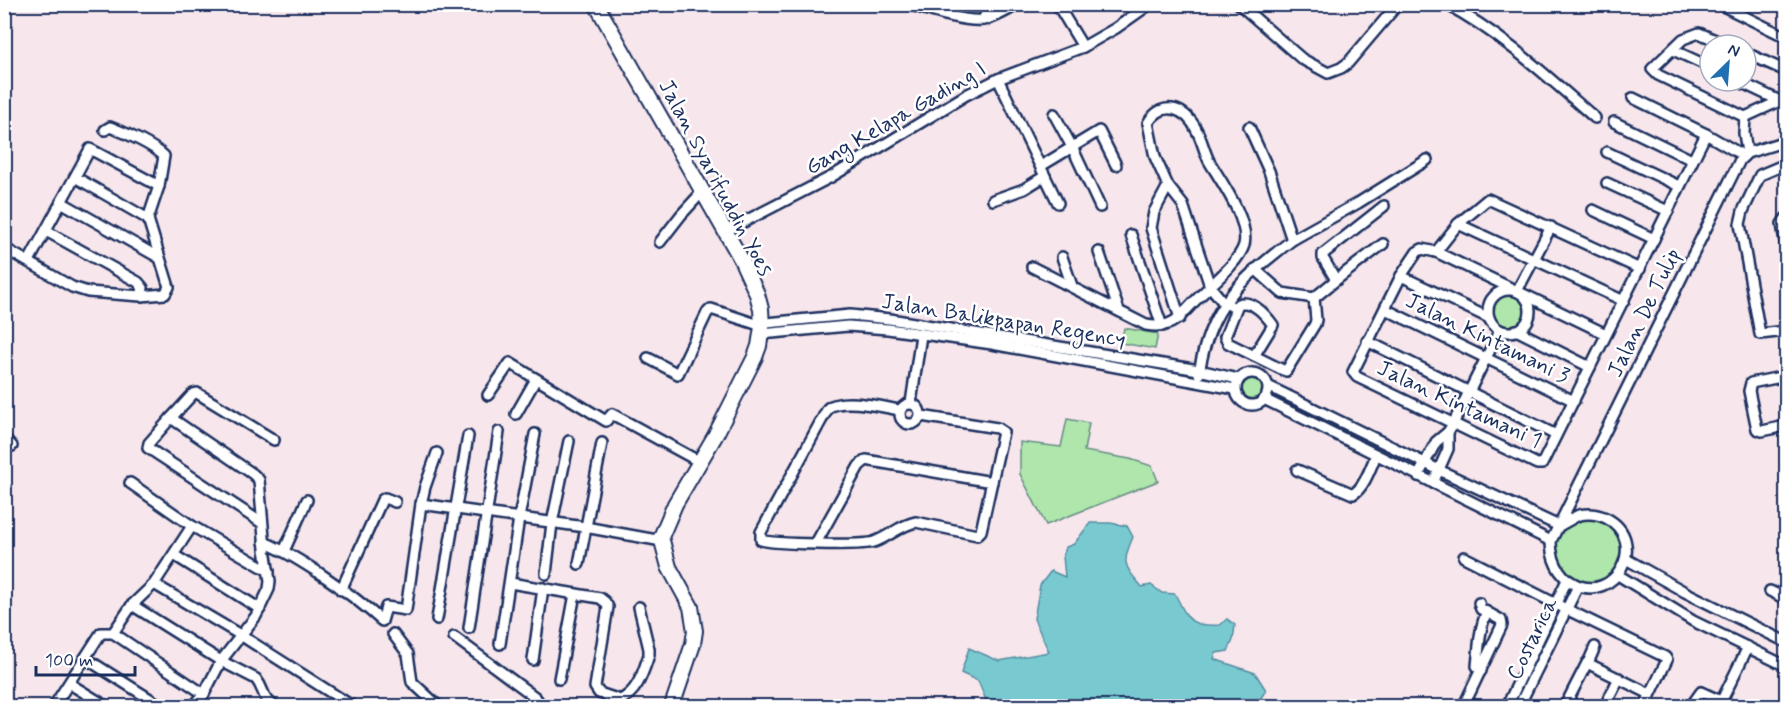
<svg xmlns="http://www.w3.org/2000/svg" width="1791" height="711" viewBox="0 0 1791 711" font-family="Mynerve,sans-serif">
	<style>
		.green { fill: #aee6ab; stroke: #648a84; stroke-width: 1.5 }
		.water { fill: #79cad0; stroke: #538ca2; stroke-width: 1.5 }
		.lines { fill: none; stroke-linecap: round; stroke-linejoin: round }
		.minor-casing { stroke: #1b2f5e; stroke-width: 14 }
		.highway-casing { stroke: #1b2f5e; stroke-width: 18 }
		.minor { stroke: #fff; stroke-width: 9 }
		.highway { stroke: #fff; stroke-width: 14 }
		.labels { text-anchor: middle; stroke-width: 5; stroke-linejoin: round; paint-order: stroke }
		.street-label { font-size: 22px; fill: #1b2f5e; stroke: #fff }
	</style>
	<rect width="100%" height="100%" fill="#f7e6eb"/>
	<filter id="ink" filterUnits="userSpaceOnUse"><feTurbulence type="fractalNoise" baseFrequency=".0167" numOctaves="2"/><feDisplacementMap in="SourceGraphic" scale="12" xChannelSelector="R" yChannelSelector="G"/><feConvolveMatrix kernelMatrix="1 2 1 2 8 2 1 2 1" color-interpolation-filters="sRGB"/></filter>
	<g filter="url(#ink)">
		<g class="green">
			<circle cx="1509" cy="310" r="18"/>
			<polygon points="1124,328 1158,334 1155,349 1121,343"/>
			<circle cx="1251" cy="389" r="13"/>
			<polygon points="1067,419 1089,423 1084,451 1130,459 1152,466 1158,481 1046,525 1020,474 1020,442 1061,447"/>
			<path d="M1590,516L1609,522L1623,542L1621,566C1616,571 1610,579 1604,582C1592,588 1573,583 1564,574C1552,561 1553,534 1568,524C1574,520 1583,518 1590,516Z"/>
		</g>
		<path class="water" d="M1090,523H1110L1127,526L1133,537C1121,564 1124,565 1142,587L1151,585L1162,593L1175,594C1188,619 1188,627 1220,625L1227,619L1235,625L1233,640L1228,651L1216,653L1214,659L1255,673L1266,690L1259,701L1252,705L1243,701L1237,706H978L986,700L978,681L961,673L969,648L999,661L1049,652L1034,619L1040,585L1051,571L1065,577L1063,556L1066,547L1074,544Z"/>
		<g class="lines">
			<g class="minor-casing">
				<g id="minor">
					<path d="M908,4C928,10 962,22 983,20C995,18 1007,11 1018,4"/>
					<polyline points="1057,4 1083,47"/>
					<polyline points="1239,4 1302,59 1328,73 1341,68 1348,63 1398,4"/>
					<path d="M1446,4C1501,33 1548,77 1595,118"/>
					<polyline points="1719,4 1786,37"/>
					<polyline points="1785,4 1786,5"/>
					<polyline points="983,20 990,4"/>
					<polyline points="1727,45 1699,33 1683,39 1652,69 1658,75 1745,117"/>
					<polyline points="1673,50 1710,67"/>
					<polyline points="1746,53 1786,71"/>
					<polyline points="998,79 1058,203"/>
					<polyline points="1738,81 1780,101"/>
					<polyline points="1633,98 1706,134 1744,156"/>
					<polyline points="1054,114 1072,147 1100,207"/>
					<polyline points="1745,117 1786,98"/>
					<polyline points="1745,117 1744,133 1747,153"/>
					<polyline points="1614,122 1692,160"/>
					<polyline points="1249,127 1269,171 1292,240 1358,203 1427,160"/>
					<polyline points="1607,152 1679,186"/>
					<polyline points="1786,164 1760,175 1743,211 1740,224 1760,334 1786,331"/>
					<polyline points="1041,166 1099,131 1116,165"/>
					<polyline points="75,177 148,219"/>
					<polyline points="1607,183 1668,211"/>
					<polyline points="1168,186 1154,212 1151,228 1180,318"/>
					<polyline points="993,200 1024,189 1045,176"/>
					<polyline points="61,202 158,257"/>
					<polyline points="1593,210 1654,239"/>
					<polyline points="1786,218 1782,224 1786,247"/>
					<polyline points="1458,224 1624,301"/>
					<polyline points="46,231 138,282 143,288 141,296"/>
					<polyline points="724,232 831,177 966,95 998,79 1083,47 1116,28 1150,4"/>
					<polyline points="1131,235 1162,326"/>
					<polyline points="660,242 681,215 703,191"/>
					<path d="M4,248L72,287L88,292L141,296L165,294L169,287L148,219L159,186L164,156C153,145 126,133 110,127L105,130"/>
					<polyline points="1099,252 1119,311"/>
					<polyline points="1436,252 1458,224 1488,199 1640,269"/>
					<polyline points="1062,257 1072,286"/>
					<polyline points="29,261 90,149 159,186"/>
					<path d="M1032,267L1146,325C1175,330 1180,315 1199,297C1212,284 1239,262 1244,245C1250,221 1220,180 1209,161C1204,151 1202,140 1197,131C1187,109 1163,98 1148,123L1155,157L1168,186L1183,205L1210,286L1223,302L1235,308"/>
					<polyline points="1255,269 1282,293 1314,298 1336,280 1323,258 1323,254 1384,206"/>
					<polyline points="1401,276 1489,318"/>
					<polyline points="1336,280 1383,244"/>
					<circle cx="1509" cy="311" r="21"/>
					<polyline points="1517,291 1551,227"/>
					<polyline points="1385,309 1574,401"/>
					<polyline points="1516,330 1590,367"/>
					<polyline points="761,334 848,326 888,329 992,344 1235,389"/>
					<polyline points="1606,334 1436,252 1422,249 1417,252 1401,276 1353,372 1357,377 1537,464 1542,464 1706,134"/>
					<polyline points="1367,341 1556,435"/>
					<path d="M1254,356L1273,325C1265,314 1252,299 1238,304L1225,337L1228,343L1283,370L1286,371L1315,324L1316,320L1314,298"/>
					<polyline points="648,358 678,374 707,313 711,309 756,324 850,315 890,319 1199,370 1238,379"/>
					<circle cx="1252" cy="389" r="16"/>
					<path d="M1199,374C1209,305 1240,281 1292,240"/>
					<polyline points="1786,376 1751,383 1749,391 1757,429 1762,431 1786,426"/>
					<polyline points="1268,386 1439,470 1559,526"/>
					<polyline points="488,395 510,363 606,421 612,414 700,462"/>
					<polyline points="1264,399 1551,541"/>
					<polyline points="911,403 921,335"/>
					<circle cx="910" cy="414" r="10"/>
					<path d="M900,410C883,407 842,397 828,408L761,532V540C772,544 863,546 874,542C889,537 900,525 916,522L977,535L981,531L1003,432L997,428L921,416"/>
					<polyline points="516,414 536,379"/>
					<polyline points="171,418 193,394 197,393 274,440"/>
					<polyline points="4,438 12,446"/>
					<polyline points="437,453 425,487 421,504 585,527 662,541"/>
					<path d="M1297,470L1353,494C1364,488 1371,467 1376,455"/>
					<polyline points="1418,476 1436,442 1448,432 1453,424 1500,330"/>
					<polyline points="130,483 192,526 269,571"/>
					<polyline points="1433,483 1448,449 1448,432"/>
					<path d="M1559,526C1565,523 1572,518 1579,515C1588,513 1598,514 1606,518C1650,540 1615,606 1573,583C1558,575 1551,558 1551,541L1740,160L1747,153L1786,141"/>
					<path d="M264,542C301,558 352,594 382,621L386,607L406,610L421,504"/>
					<polyline points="816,543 859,466 866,460 992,482"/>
					<polyline points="284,551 307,500"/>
					<polyline points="174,555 260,609"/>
					<polyline points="1464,557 1566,609 1665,657 1667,660 1645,706"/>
					<polyline points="1626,559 1685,592 1786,642"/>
					<polyline points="579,564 602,443"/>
					<polyline points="546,574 552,523 569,441"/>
					<polyline points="1618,575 1693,621 1786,666"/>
					<path d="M510,583L600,598L605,602L608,607L595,687L599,693L620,700C638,692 643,672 649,655V649L639,607"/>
					<polyline points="154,584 242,636 352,706"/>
					<polyline points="341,590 382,500 385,498 395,502"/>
					<polyline points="1770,591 1786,599"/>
					<polyline points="1780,596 1786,583"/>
					<path d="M132,605L221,661L256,679C265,690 261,697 274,706"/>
					<polyline points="437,619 468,436"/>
					<polyline points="469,628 499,432"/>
					<polyline points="113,633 204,694"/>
					<polyline points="393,634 408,654 412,682 438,706"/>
					<polyline points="454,637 535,697 538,701 537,706"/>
					<polyline points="500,644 519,518 535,434"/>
					<polyline points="85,658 161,706"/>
					<polyline points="533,660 543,588"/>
					<polyline points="1588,663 1595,647"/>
					<path d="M1481,671L1477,666C1479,649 1479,628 1487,612"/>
					<polyline points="559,679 575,594"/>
					<polyline points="70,684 106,706"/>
					<polyline points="1721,702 1748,647"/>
					<polyline points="54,706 101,633 113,633 132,605 154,584 192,526"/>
					<polyline points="194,706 204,694 221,661 256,616 269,589 270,581 265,549 259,480 253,474 171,418 149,443 148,448 262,523"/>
					<polyline points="1475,706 1466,701 1502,625 1501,620 1481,609 1479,603"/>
					<polyline points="1507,706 1567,580"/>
					<polyline points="1519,706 1578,586"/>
					<polyline points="1565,706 1587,663 1650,694"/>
					<polyline points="1605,706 1619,678"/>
					<polyline points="1691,706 1701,692 1732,706"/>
				</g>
			</g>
			<g class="highway-casing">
				<polyline id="highway" points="596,4 741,259 757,294 761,309 762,327 759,346 755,357 715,436 675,504 661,537 669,567 691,607 695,631 693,644 672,706"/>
			</g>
			<use href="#minor" class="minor"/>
			<use href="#highway" class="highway"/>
		</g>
	</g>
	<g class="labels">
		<g class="street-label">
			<text transform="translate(895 117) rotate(-30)" y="8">Gang Kelapa Gading I</text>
			<text transform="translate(717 177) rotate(62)" y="8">Jalan Syarifuddin Yoes</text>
			<text transform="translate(1643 312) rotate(-64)" y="8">Jalan De Tulip</text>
			<text transform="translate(1004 319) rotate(9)" y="8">Jalan Balikpapan Regency</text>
			<text transform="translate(1488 337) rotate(26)" y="8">Jalan Kintamani 3</text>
			<text transform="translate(1460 403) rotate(25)" y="8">Jalan Kintamani 1</text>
			<text transform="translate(1531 638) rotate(-64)" y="8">Costarica</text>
		</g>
	</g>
	<rect width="1791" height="711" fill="none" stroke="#fff" stroke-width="24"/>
	<rect x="12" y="12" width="1767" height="687" fill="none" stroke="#1b2f5e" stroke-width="2" filter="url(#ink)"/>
	<g transform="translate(1728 63) rotate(25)"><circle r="28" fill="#ffffff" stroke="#a4acbf" stroke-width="1.5"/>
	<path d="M0-4.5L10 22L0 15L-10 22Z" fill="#1f6fb2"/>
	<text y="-9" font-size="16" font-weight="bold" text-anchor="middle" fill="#1b2f5e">N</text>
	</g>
	<path d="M36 666v9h99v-9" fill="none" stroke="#1b2f5e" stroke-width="3"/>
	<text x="45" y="666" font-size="18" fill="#1b2f5e" stroke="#ffffff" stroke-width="4.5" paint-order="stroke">100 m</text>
</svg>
